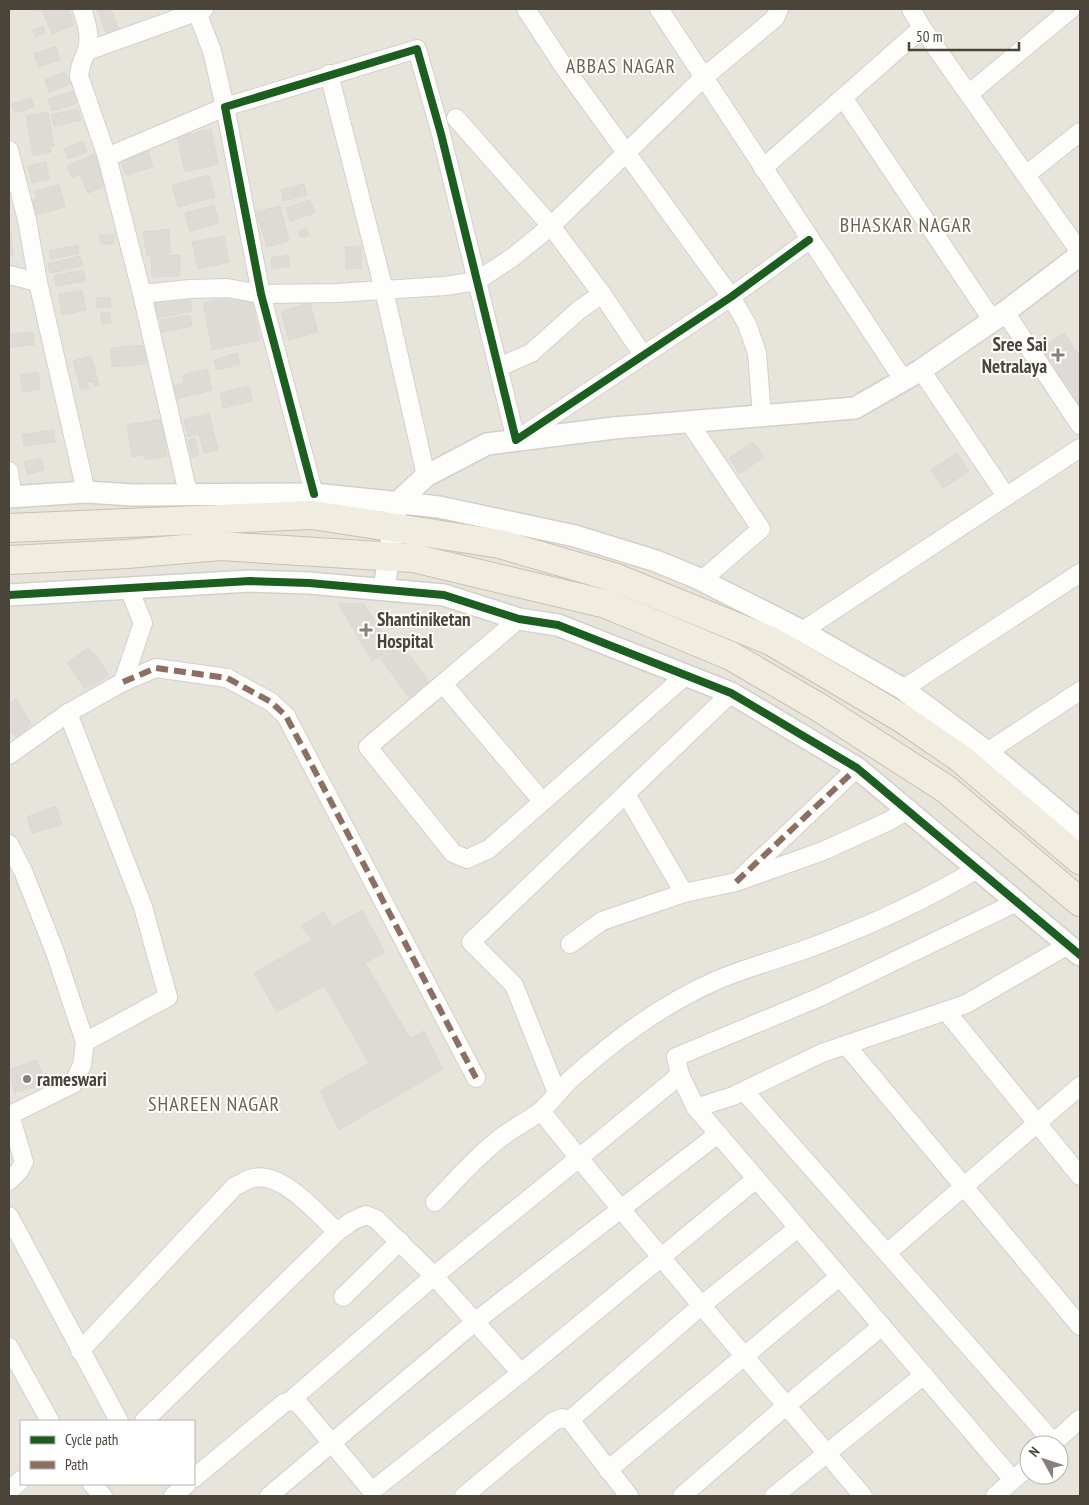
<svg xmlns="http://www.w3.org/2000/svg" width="1089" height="1505" viewBox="0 0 1089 1505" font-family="'PT Sans Narrow',sans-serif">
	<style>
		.residential { fill: #e7e4dc; fill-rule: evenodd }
		.building { fill: #dedbd6; stroke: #dcd9d4 }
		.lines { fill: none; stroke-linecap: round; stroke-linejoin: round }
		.minor-casing { stroke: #d2d0cb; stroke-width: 20 }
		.tertiary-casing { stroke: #d2d0cb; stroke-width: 24 }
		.trunk-casing { stroke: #ccbfa9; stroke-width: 30 }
		.minor { stroke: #fdfdfc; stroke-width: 18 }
		.tertiary { stroke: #fdfdfc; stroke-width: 21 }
		.trunk { stroke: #f0ece0; stroke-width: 28 }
		.quiet { stroke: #8d6e63; stroke-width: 6; stroke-dasharray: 12 6; stroke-linecap: butt }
		.cycleway-casing { stroke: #fff; stroke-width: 11 }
		.cycleway { stroke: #1b5e20; stroke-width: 8 }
		.poi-dot { fill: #868178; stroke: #fff; stroke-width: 2 }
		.labels { text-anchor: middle; stroke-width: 4; stroke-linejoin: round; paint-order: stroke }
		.poi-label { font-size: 19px; font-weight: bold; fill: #4b4439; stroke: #fff; text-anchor: start }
		.neighbourhood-label { font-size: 20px; letter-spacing: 1px; fill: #6e6250; stroke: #fff }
	</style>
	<rect width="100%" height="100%" fill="#f4f2ee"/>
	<path class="residential" d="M9,9H1080V1496H9ZM21,1421H194V1484H21ZM1029,1445H1059V1475H1029Z"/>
	<g class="building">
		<polygon points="36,9 68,9 74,25 52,34 42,9 37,11"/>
		<polygon points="97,9 111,9 119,31 107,35"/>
		<polygon points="43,26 45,33 35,37 33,30"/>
		<polygon points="56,46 60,60 38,67 34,54"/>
		<polygon points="65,72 70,84 49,92 45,80"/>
		<polygon points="74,91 77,103 52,111 48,99"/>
		<polygon points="31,98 34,107 15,113 12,104"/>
		<polygon points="78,109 81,120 54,126 51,115"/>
		<polygon points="48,112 54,146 50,147 51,152 33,156 26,116"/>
		<polygon points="211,129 218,164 185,172 177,137"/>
		<polygon points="83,141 87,152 68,159 64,149"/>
		<polygon points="148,150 153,167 125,175 120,158"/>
		<polygon points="94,154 107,185 88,193 80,174 72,178 67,166"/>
		<polygon points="46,162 49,179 32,183 28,166"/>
		<polygon points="209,175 215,197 178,207 172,185"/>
		<polygon points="304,184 307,195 283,201 281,190"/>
		<polygon points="59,185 65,207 36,215 32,200 37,199 35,191"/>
		<polygon points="310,200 315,213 290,221 286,208"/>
		<polygon points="214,205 219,223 190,231 185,213"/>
		<polygon points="280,206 289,241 267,247 256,212"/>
		<polygon points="306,228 309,235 301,238 298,231"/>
		<polygon points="169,229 170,253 147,256 143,232"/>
		<polygon points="9,233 11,233 13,256 9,256"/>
		<rect x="100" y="235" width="14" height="9"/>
		<polygon points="224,236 229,262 198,269 192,242"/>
		<polygon points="78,245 79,254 51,259 49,251"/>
		<polygon points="361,246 362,268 346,269 345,247"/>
		<polygon points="180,255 180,276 152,277 151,256"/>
		<polygon points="288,255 290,266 272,269 271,258"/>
		<polygon points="80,256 83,266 50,273 48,264"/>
		<polygon points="83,270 86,281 56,286 54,276"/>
		<polygon points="82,290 86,310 62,315 58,294"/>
		<polygon points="188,291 192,311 158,318 154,298"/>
		<polygon points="250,293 260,340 212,350 203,303"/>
		<polygon points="110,297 111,307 97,308 96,298"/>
		<polygon points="310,303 318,332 289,340 281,311"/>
		<polygon points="110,312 111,323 102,324 101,313"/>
		<polygon points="190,315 192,326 162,332 160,320"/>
		<polygon points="33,332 34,345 9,347 9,334"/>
		<polygon points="1064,333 1080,357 1080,402 1076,405 1039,350"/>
		<polygon points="144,345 146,364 112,367 111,348"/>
		<polygon points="237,353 240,364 217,370 214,360"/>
		<polygon points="91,356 99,385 94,386 92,381 87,383 89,388 81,390 73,361"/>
		<polygon points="207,369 212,390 175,399 172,386 184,383 183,375"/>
		<polygon points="38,372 40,389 22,392 20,375"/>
		<polygon points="249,386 252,401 223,408 220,393"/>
		<polygon points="209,413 218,450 204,453 199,434 188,437 184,420"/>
		<polygon points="161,419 167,456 145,460 144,454 132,457 127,425"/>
		<polygon points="54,430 55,442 24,446 22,434"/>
		<polygon points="195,438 199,455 191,457 188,440"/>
		<polygon points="753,442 764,457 740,474 729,458"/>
		<polygon points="957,453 969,471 943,488 931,470"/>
		<polygon points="41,458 44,470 27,474 24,462"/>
		<polygon points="338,603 364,604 392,650 372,661"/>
		<polygon points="401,644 432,686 412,701 381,659"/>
		<polygon points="88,648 98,658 109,676 85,689 67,663"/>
		<polygon points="16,699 31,724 17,738 9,731 9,704"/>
		<polygon points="56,806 62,825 32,833 27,817"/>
		<polygon points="362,910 385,952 277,1012 254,973 312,940 301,926 324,912 332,927"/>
		<polygon points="365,963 410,1038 424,1031 443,1069 339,1130 320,1091 369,1063 324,985"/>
		<polygon points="36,1060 46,1083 19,1092 16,1090 15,1095 9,1070"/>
	</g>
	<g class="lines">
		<g class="minor-casing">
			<g id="minor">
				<path d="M82,9C86,22 91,35 87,49C84,60 80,62 79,76L107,157"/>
				<polyline points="526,9 564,67 731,297 747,324 757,353 762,416"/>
				<polyline points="659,9 904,381"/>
				<polyline points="911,9 922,28 1080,252"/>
				<polyline points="87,51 204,9"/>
				<polyline points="329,74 384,290 426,476"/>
				<polyline points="970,93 1071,9"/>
				<polyline points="844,99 993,321"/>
				<polyline points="456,118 551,226 602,294 643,355"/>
				<polyline points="9,150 27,220 38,282 86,492"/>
				<polyline points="763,168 922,28"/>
				<polyline points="1026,175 1080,132"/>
				<polyline points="9,275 38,282"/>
				<polyline points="142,294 190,289 227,288 261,294 337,293 445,286 477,281 513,257 551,226 703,78 775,18 779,9"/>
				<polyline points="1005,312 1080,425"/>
				<polyline points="499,367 531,353 579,310 602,294"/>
				<polyline points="921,370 1006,496"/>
				<polyline points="689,422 761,529 702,580"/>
				<polyline points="9,471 13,497"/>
				<polyline points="188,493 142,294 107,157 225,107 212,51 197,12"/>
				<polyline points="314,494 261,294 225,107 417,49 441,134 516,440 731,297 809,240"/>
				<polyline points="519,619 368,747 453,853 467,859 489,849 685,676"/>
				<polyline points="802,631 1080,448"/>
				<polyline points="123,682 156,668 227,678 271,702 286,716 476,1078"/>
				<polyline points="444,685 542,801"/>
				<polyline points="903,689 1080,573"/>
				<polyline points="68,713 143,907 168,997 85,1042"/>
				<polyline points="987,752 1080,691"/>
				<polyline points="9,755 68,713 123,682 143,623 129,589"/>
				<polyline points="626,794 684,893"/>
				<polyline points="9,844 23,871 55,952 85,1042 82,1065 73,1084 10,1115 24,1162 19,1171 9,1181"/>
				<polyline points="742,877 857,768"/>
				<polyline points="570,944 602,921 684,893 736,882 823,851 889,821 909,809"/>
				<polyline points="946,1011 1080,1176"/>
				<polyline points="846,1045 1080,1326"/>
				<polyline points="744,1091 1054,1443"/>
				<polyline points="557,1093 514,985 471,942 731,693"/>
				<polyline points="696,1108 733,1096 822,1053 966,1004 1068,945"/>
				<polyline points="541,1111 579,1158 680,1075"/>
				<path d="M756,1179L521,1373L434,1276L579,1158C672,1272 768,1384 863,1496"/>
				<path d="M435,1202C457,1179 478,1155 503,1136C515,1127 529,1120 541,1111C552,1101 561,1088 572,1078C616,1039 661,1005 715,981C747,967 780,959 812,947C869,926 927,899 979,868"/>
				<polyline points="9,1216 119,1421"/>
				<polyline points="887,1253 1080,1086"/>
				<polyline points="343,1297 400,1241"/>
				<polyline points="9,1347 50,1421"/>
				<path d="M80,1351L235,1186C241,1184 247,1179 253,1178C282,1171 318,1214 337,1232"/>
				<polyline points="570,1420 702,1305 798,1228"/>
				<polyline points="144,1421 337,1232 352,1221 366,1215 376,1219 434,1276 290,1401"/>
				<polyline points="1051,1445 1080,1419"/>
				<polyline points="608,1470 839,1277"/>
				<polyline points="194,1478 284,1403 290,1401 299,1404 372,1491 521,1373"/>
				<polyline points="1013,1480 696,1108 680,1075 676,1057 820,997 1017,902"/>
				<polyline points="92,1484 103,1496"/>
				<polyline points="9,1491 21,1480"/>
				<polyline points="173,1496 187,1484"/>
				<polyline points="269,1496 476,1321 718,1134"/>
				<polyline points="464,1496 554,1421 562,1418 570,1420 629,1496"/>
				<polyline points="682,1496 787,1405 882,1326"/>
				<polyline points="774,1496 924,1375"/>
				<polyline points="995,1496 1029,1466"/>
			</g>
		</g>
		<g class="tertiary-casing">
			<g id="tertiary">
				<polyline points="9,497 86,492 133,495 314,494 439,507 575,536 656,561 695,577 802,631 903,689 987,752 1080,830"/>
				<polyline points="384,589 397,503 426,476 487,444 614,428 855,408 921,370 1005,312 1080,255"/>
				<polyline points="9,595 250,581 309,583 444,595 519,619 558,625 731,693 857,768 1080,955"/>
			</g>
		</g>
		<g class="trunk-casing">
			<g id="trunk">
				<polyline points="9,528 312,515 500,544 616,578 771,641 903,719 960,758 1080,860"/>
				<polyline points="9,560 127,554 220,546 413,558 606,604 731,656 820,708 946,789 1080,902"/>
			</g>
		</g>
		<use href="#minor" class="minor"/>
		<use href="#tertiary" class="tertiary"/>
		<use href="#trunk" class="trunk"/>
		<g class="quiet">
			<polyline points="123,682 156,668 227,678 271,702 286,716 476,1078"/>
			<polyline points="736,882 857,768"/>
		</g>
		<g class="cycleway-casing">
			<g id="cycleway">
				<polyline points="314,494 261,294 225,107 417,49 441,134 516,440 731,297 809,240"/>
				<polyline points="9,595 250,581 309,583 444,595 519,619 558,625 731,693 857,768 1080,955"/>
			</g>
		</g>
		<use href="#cycleway" class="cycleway"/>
	</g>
	<g class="poi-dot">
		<path d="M1055.5 347.5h5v5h5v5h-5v5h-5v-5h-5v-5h5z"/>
		<path d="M363.5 622.5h5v5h5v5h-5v5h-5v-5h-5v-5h5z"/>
		<circle cx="27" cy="1079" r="5"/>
	</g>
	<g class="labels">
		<g class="poi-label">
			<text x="1047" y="351" text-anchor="end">Sree Sai<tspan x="1047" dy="22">Netralaya</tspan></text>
			<text x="377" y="626">Shantiniketan<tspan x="377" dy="22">Hospital</tspan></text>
			<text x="37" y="1086">rameswari</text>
		</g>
		<g class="neighbourhood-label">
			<text x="621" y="73">ABBAS NAGAR</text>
			<text x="906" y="232">BHASKAR NAGAR</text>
			<text x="214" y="1111">SHAREEN NAGAR</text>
		</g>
	</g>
	<rect width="1089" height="1505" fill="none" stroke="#4b4439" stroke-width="20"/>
	<rect x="20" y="1420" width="175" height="65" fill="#ffffff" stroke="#b7b4b0"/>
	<rect x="30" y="1436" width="25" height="8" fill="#1b5e20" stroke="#b7b4b0"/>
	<text x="65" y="1445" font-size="15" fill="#4b4439">Cycle path</text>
	<rect x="30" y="1461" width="25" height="8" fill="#8d6e63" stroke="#b7b4b0"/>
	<text x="65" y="1470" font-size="15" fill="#4b4439">Path</text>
	<g transform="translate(1044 1460) rotate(310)"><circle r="24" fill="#ffffff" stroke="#b7b4b0"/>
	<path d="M0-4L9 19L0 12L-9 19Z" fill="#868178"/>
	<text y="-8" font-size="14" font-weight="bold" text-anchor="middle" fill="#4b4439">N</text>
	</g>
	<path d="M909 42v8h110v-8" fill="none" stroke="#4b4439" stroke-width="2.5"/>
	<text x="916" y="42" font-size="15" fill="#4b4439" stroke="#ffffff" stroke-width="4" paint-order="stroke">50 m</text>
</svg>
